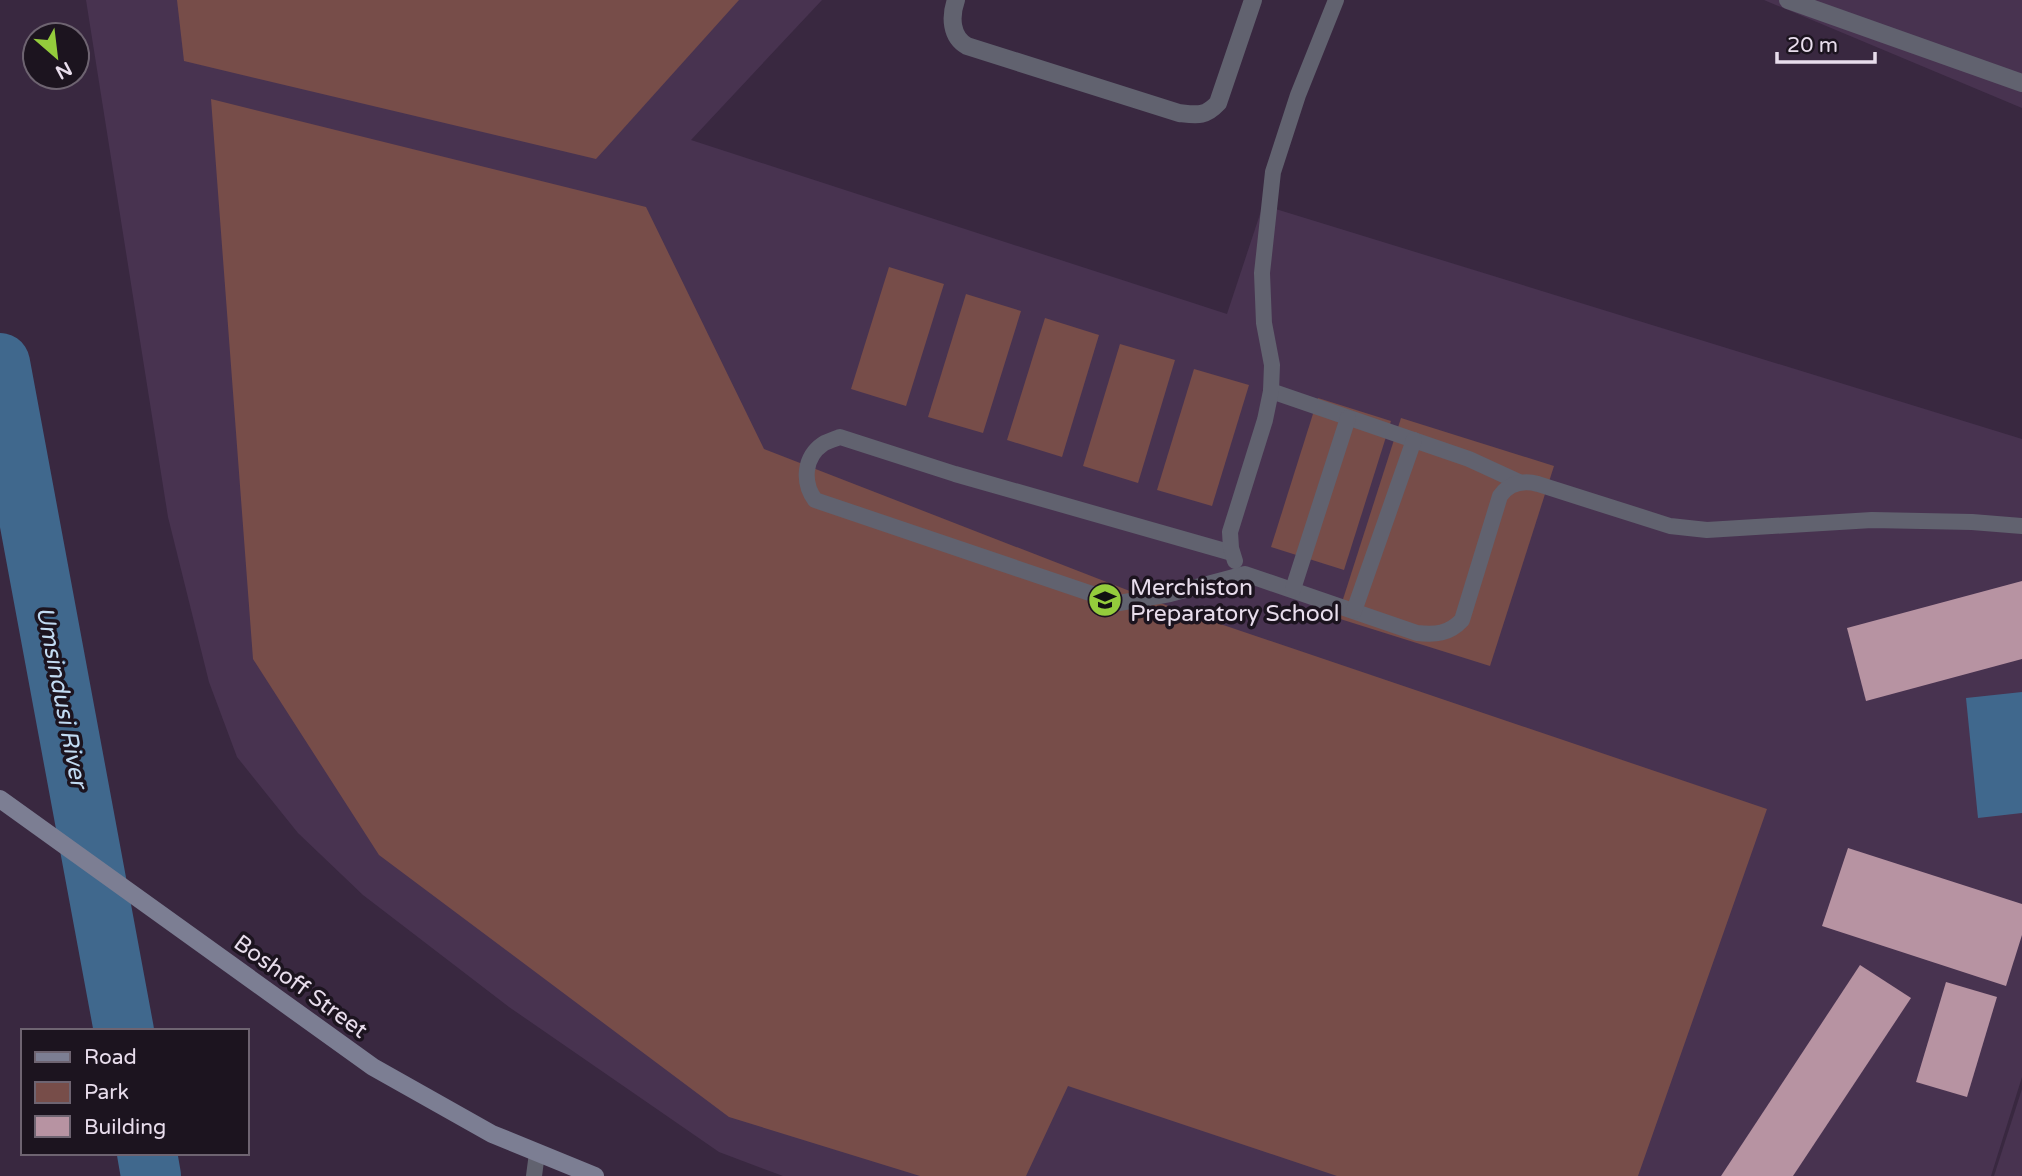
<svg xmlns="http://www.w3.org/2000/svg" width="2022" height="1176" viewBox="0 0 2022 1176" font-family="'Varela Round',sans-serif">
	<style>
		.built { fill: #483350 }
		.green { fill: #774d49 }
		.water { fill: #40688d }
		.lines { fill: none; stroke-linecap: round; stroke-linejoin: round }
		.river { stroke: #40688d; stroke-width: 60 }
		.building { fill: #b793a2 }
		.lane { stroke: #61626f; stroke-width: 16 }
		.street { stroke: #61626f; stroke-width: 18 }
		.secondary { stroke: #7c7e93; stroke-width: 18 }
		.labels { text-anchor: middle; stroke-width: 7; stroke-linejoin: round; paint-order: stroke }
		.poi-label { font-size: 23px; fill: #e8ddec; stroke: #1c141f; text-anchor: start }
		.street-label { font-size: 23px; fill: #e8ddec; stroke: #1c141f }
		.water-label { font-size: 24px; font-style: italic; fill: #c2dbf2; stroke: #1c141f }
	</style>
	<rect width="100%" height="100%" fill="#392840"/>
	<g class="built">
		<polygon points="86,0 822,0 691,140 1227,314 1263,205 2022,439 2022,1077 1991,1176 783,1176 719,1152 509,1007 363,895 298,833 237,757 209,682 168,517"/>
		<polygon points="1764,0 2022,0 2022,108"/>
		<polygon points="2022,1089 2022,1176 1994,1176"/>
	</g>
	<g class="green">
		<polygon points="177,0 739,0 596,159 184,61"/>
		<polygon points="211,99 646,207 764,449 1176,609 1767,809 1638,1176 1337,1176 1068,1086 1026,1176 920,1176 729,1117 379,855 253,659"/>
		<polygon points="889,267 944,284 906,406 851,389"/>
		<polygon points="966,294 1021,311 983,433 928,417"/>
		<polygon points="1045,318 1099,335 1062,457 1007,440"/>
		<polygon points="1120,344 1175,360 1138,483 1083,466"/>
		<polygon points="1194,369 1249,385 1212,506 1157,490"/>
		<polygon points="1318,398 1391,421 1344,570 1271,547"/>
		<polygon points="1401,418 1554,466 1490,666 1337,618"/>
	</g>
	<polygon class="water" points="2022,692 2022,813 1978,818 1966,698"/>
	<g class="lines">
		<g class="river">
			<polyline points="0,363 124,1031"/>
			<polyline points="147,1153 151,1176"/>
		</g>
	</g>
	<g class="building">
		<polygon points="2022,581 2022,659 1866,701 1847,628"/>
		<polygon points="1848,848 2022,904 2022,935 2006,986 1822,926"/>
		<polygon points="1860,965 1911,998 1793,1176 1721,1176"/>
		<polygon points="1946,982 1997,997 1967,1097 1916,1082"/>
	</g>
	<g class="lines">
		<g class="lane">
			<polyline points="1271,391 1469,459 1519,482"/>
			<path d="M1232,553L955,474L840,437C835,439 828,441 823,444C804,457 802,482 815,500L1119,603L1170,594L1245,574L1417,633C1435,635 1449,634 1462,620L1500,496C1509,483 1523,480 1538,484L1670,526L1707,530L1872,520L1972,522L2022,526"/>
			<polyline points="1235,561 1231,548 1230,532 1265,420 1271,391 1272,365 1264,323 1262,273 1273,172 1298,95 1336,0"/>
			<polyline points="1293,589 1348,418"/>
			<polyline points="1354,611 1414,440"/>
			<polyline points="534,1176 537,1153"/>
		</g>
		<g class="street">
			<path d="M956,0C950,17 951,37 967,46L1179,113C1197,115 1205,117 1218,103L1253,0"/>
			<polyline points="1788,0 2022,83"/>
		</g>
		<polyline class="secondary" points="0,799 373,1067 492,1134 595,1176"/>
	</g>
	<defs>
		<g id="school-disc" transform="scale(1.75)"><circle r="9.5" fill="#94cc3c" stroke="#1c141f"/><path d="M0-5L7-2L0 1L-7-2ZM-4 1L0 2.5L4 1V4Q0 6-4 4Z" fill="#111"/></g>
	</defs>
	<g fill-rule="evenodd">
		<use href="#school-disc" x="1105" y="600"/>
	</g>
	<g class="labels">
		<g class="poi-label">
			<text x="1130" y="595">Merchiston<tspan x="1130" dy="26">Preparatory School</tspan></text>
		</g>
		<g class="street-label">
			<text transform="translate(301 986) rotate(36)" y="8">Boshoff Street</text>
		</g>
		<g class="water-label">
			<text transform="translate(62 697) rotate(79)" y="8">Umsindusi River</text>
		</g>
	</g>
	<rect x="21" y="1029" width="228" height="126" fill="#1c141f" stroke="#6e6471" stroke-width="2"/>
	<rect x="35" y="1052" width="35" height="10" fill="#7c7e93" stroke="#6e6471" stroke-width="2"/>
	<text x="84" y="1064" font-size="21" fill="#e8ddec">Road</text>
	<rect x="35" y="1082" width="35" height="21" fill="#774d49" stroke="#6e6471" stroke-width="2"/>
	<text x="84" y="1099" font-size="21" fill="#e8ddec">Park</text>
	<rect x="35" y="1116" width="35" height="21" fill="#b793a2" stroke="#6e6471" stroke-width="2"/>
	<text x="84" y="1134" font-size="21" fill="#e8ddec">Building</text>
	<g transform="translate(56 56) rotate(152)"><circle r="33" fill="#1c141f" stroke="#6e6471" stroke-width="2"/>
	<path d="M0-5L12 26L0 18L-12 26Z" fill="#94cc3c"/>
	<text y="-10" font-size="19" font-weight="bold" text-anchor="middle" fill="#e8ddec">N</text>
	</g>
	<path d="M1777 52v10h98v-10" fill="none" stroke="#e8ddec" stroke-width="3.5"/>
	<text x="1787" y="52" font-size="21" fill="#e8ddec" stroke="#1c141f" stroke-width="5" paint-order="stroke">20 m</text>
</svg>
